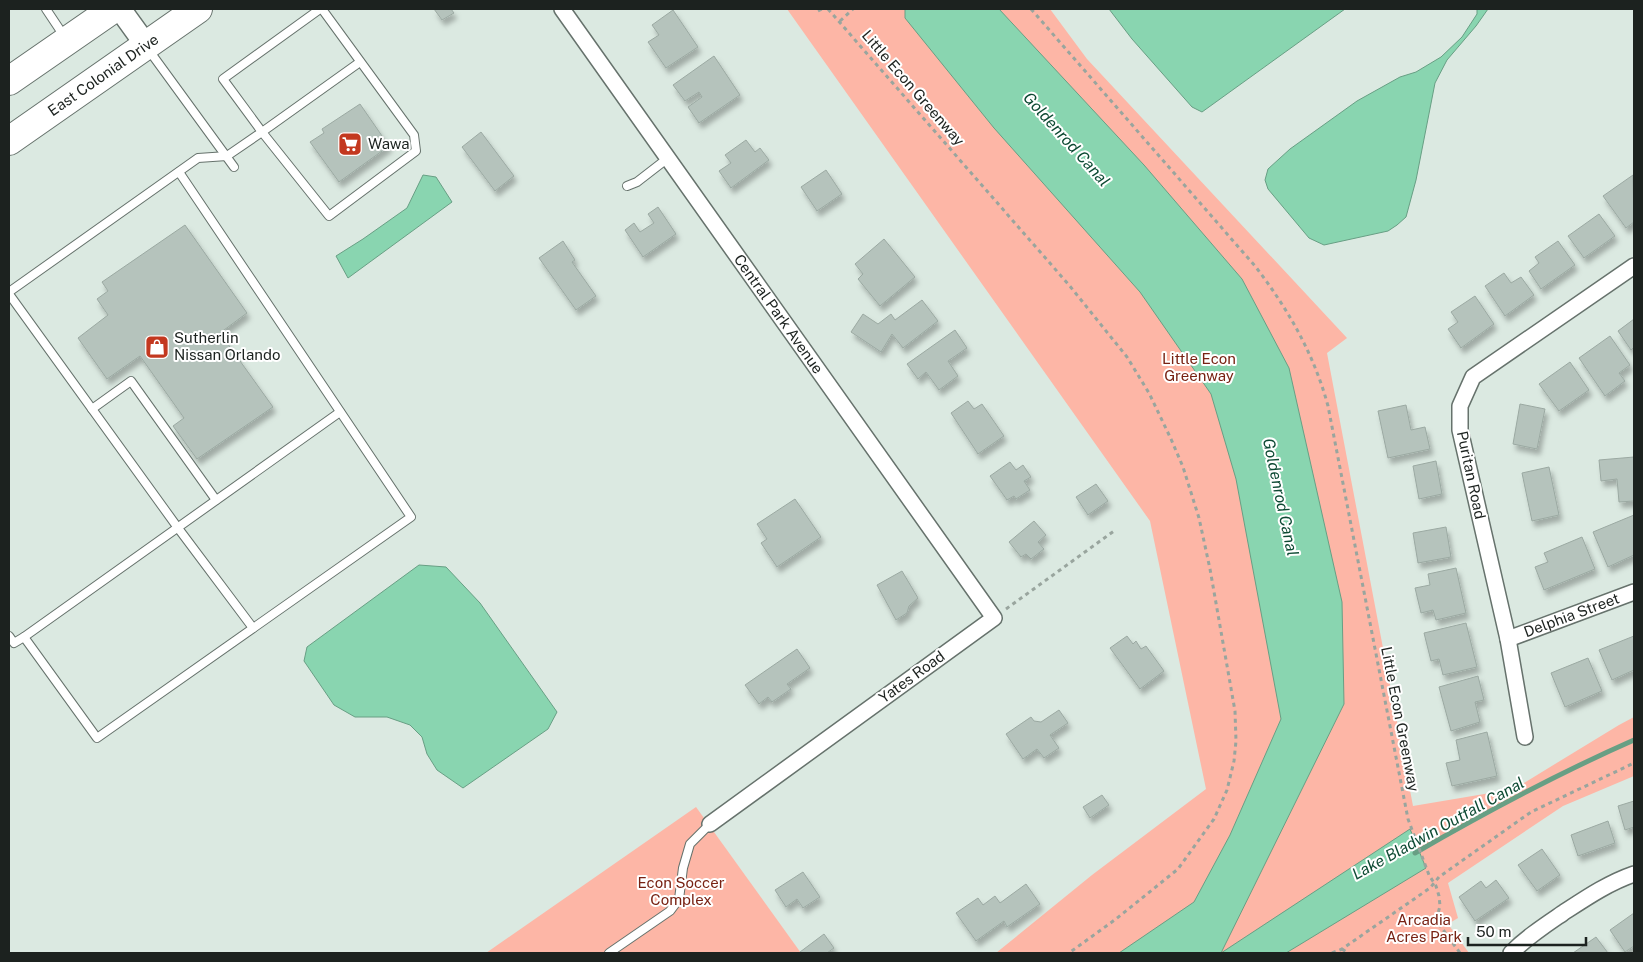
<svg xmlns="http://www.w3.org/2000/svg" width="1643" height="962" viewBox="0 0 1643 962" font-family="'Public Sans',sans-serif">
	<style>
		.green { fill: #fdb6a6 }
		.water { fill: #89d5b0; stroke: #689f84 }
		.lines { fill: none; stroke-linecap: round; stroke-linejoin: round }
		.stream { stroke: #689f84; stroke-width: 5 }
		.building { fill: #b5c3bc; stroke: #9ba9a2; filter: url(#shadow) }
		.lane-casing { stroke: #66726c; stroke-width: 10 }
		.street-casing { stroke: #66726c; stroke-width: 18 }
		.secondary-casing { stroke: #66726c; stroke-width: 24 }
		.highway-casing { stroke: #66726c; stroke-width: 30 }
		.path { stroke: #99a59e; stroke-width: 3; stroke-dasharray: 4 4; stroke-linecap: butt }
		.lane { stroke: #fff; stroke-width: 8 }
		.street { stroke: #fff; stroke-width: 15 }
		.secondary { stroke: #fff; stroke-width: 21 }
		.highway { stroke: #fff; stroke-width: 28 }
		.labels { text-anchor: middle; stroke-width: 4; stroke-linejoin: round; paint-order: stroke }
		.street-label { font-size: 15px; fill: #1c221f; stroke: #fff }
		.poi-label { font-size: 15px; fill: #1c221f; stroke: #fff; text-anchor: start }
		.park-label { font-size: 15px; fill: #782213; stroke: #fff }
		.water-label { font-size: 16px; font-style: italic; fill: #0d4a33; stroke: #fff }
	</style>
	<defs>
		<filter id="shadow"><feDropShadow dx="3" dy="5.5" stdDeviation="2.5" flood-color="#0004"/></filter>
	</defs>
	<rect width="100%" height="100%" fill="#dbe9e1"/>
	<g class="green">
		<polygon points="787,9 1050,9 1087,59 1347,338 1327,353 1413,806 1514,789 1619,725 1634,717 1634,776 1563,806 1448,883 1458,918 1448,924 1469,953 996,953 1092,875 1206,789 1150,521"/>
		<polygon points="696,807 801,953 486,953"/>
	</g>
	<g class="water">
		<polygon points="905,9 999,9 1144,165 1242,279 1289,368 1342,602 1344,704 1221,953 1410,829 1426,868 1286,953 1119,953 1194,902 1230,835 1281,719 1236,479 1211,394 1140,292 994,128 905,18"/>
		<polygon points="1109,9 1345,9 1202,112 1192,107 1132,39"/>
		<polygon points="1477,9 1488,9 1476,26 1447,60 1435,83 1416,180 1406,217 1397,225 1388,231 1324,245 1309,238 1268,189 1265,180 1268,169 1290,149 1357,101 1400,77 1416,72 1441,57 1462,37 1477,14"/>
		<polygon points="423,175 436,177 452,202 348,278 336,256 363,239 407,208"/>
		<polygon points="419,565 446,567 480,603 557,712 548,729 463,788 437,770 427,754 422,737 410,725 387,717 355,717 334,705 304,661 307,647"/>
	</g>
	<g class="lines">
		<path class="stream" d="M1415,853C1486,812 1559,773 1634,740"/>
	</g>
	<g class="building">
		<polygon points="434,9 451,9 454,13 442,20"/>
		<polygon points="673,10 698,47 666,68 648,42 659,35 652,25"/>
		<polygon points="714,56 740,95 699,123 688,107 702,97 699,92 685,101 673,85"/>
		<polygon points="360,104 389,146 339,182 310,142 324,133 322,129"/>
		<polygon points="481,132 514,176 495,191 462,147"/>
		<polygon points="746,140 755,152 760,148 769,160 731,188 719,171 731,163 725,155"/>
		<polygon points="826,170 842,194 817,211 801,187"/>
		<polygon points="1633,175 1634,222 1626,228 1603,196"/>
		<polygon points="658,207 676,234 643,257 625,230 634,223 640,232 654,223 648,214"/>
		<polygon points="1599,214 1615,236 1584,258 1568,236"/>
		<polygon points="185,225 247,313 220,333 273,407 197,459 173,426 184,418 140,356 107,379 78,338 108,315 97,299 108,291 102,282"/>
		<polygon points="884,239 915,277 880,306 858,279 863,274 855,264"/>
		<polygon points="563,241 575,260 572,262 596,296 576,310 539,258"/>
		<polygon points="1558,241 1575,265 1541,289 1529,271 1539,263 1535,257"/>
		<polygon points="1504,273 1511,283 1521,277 1534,295 1505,316 1485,286"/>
		<polygon points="1475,296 1494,324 1461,348 1448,329 1458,322 1451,312"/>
		<polygon points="922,300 938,321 903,348 892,334 881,352 851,332 863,314 878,324 891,314 895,320"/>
		<polygon points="1634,319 1634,347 1631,350 1618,331"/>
		<polygon points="955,330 967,348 948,361 958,376 939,390 926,372 918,379 907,364"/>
		<polygon points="1610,336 1630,365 1619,373 1625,381 1605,396 1579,358"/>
		<polygon points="1570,362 1589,390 1559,411 1539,384"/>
		<polygon points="968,401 974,409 982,404 1004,436 978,454 951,413"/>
		<polygon points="1520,404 1545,409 1537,449 1513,444"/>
		<polygon points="1406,405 1411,430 1425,427 1430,449 1388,458 1378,411"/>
		<polygon points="1634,457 1634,501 1619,502 1617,479 1601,481 1599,460"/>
		<polygon points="1436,461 1442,494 1419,499 1413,466"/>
		<polygon points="1010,462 1016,470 1023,465 1031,477 1024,481 1030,490 1016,499 1014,496 1007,500 990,476"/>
		<polygon points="1549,467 1559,515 1532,521 1522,473"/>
		<polygon points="1096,484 1108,501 1088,515 1076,497"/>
		<polygon points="795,499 821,537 777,567 761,543 767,539 757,524"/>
		<polygon points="1634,515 1634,555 1608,567 1593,532"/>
		<polygon points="1034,521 1046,535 1038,542 1044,549 1031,559 1026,554 1021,557 1009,542"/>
		<polygon points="1446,527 1451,557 1418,563 1413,533"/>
		<polygon points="1582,537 1595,569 1544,590 1535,567 1548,562 1544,553"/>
		<polygon points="1456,568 1466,613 1436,620 1433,610 1421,613 1415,588 1430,585 1428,574"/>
		<polygon points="902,571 918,598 909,606 907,613 896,620 877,585"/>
		<polygon points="1466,623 1477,667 1443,675 1439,659 1431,661 1424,633"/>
		<polygon points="1127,636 1133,644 1136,641 1141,649 1146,646 1164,671 1140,689 1110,648"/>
		<polygon points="1634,636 1634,670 1612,680 1599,650"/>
		<polygon points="797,649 810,668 787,684 791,689 772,702 768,697 759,704 745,685"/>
		<polygon points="1588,658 1602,691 1565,707 1551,673"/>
		<polygon points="1478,676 1484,700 1475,702 1480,722 1451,731 1439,687"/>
		<polygon points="1059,710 1068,723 1050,735 1059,748 1044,758 1037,749 1023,759 1006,734 1031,717 1034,721 1041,722"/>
		<polygon points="1487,732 1497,776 1452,786 1446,763 1460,760 1456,740"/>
		<polygon points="1102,795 1109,805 1090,818 1083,807"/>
		<polygon points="1634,801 1634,827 1625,830 1618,806"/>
		<polygon points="1608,821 1615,843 1578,856 1571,835"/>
		<polygon points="1542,849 1560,875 1537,891 1518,865"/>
		<polygon points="803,872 820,897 803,908 797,899 786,907 775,890"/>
		<polygon points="1496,880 1509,898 1475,921 1459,897 1481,881 1486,888"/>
		<polygon points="1026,884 1040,904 1007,927 1004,921 976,941 956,913 978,898 983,905 995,896 1000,903"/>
		<polygon points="1634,913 1634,946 1625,952 1610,930"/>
		<polygon points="824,934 834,948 827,953 801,953 800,952"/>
		<polygon points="1596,937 1608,953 1573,953"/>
	</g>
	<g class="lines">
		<g class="lane-casing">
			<g id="lane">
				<polyline points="46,9 64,36"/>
				<polyline points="320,9 223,79 262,132 360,62"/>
				<polyline points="148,49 234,167"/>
				<polyline points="627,186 637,182 668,158"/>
				<polyline points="9,292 198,158 227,156 262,132 329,216 416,151 414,135 322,9"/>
				<polyline points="9,294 178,528 253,628"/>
				<polyline points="92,409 131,381 216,500"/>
				<polyline points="9,636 14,643 24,637 97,738 411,517 179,172"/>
				<polyline points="24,637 340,412"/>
				<polyline points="609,953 670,911 679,899 683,868 690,844 710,824"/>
			</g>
		</g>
		<g class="street-casing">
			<g id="street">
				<path id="s1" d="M562,9L994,618L710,824"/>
				<path id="s2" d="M1508,639L1634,592"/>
				<polyline points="1525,737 1508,639 1460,430 1460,406 1473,377 1634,266"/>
				<path d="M1511,953C1527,937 1544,926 1563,913C1586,898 1608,883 1634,874"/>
			</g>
		</g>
		<g class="secondary-casing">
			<polyline id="secondary" points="120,9 146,45"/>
		</g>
		<g class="highway-casing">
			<g id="highway">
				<polyline points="9,81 113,9"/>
				<path id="s3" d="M9,141L198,9"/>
			</g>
		</g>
		<g class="path">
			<polyline points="828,9 1069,285 1127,357 1149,393 1171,439 1183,467 1199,518 1210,569 1235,711 1236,741 1234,761 1227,790 1214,819 1178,869 1116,919 1069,953"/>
			<path d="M1031,9L1255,266C1288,309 1314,354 1328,406L1408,819L1429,875L1436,886L1439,896L1440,906L1437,917L1439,924L1460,953"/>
			<polyline points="818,11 822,9"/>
			<polyline points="840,21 853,9"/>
			<polyline points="1006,609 1114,531"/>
			<polyline points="1342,949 1348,953"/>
			<polyline points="1332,953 1342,949 1430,888 1439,877 1531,812 1634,763"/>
		</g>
		<use href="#lane" class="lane"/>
		<use href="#street" class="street"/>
		<use href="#secondary" class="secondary"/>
		<use href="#highway" class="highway"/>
	</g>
	<defs>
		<g id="supermarket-square" transform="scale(1.25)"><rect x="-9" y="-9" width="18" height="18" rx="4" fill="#c3381f" stroke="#fff"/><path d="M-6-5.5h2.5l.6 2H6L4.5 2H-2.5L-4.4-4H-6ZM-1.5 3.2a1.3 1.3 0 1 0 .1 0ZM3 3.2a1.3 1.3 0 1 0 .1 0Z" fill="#fff"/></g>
		<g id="shop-square" transform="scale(1.25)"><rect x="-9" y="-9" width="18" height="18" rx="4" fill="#c3381f" stroke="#fff"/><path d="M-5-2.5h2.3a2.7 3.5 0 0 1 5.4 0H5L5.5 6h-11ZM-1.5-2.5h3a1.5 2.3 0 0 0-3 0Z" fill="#fff"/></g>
	</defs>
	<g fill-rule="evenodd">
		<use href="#supermarket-square" x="350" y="144"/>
		<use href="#shop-square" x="157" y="347"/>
	</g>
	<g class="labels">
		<g class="street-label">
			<text dy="5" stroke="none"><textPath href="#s3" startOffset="115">East Colonial Drive</textPath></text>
			<text transform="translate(913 88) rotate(49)" y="5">Little Econ Greenway</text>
			<text dy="5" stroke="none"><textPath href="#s1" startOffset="374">Central Park Avenue</textPath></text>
			<text transform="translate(1471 475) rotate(78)" y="5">Puritan Road</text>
			<text dy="5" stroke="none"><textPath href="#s2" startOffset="68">Delphia Street</textPath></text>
			<text transform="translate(912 677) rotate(-36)" y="5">Yates Road</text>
			<text transform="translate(1400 719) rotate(79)" y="5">Little Econ Greenway</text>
		</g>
		<g class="poi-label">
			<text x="368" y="149">Wawa</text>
			<text x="174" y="343">Sutherlin<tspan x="174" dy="17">Nissan Orlando</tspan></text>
		</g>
		<g class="park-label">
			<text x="1199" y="364">Little Econ<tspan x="1199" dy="17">Greenway</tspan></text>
			<text x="681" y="888">Econ Soccer<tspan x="681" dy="17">Complex</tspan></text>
			<text x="1424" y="925">Arcadia<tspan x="1424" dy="17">Acres Park</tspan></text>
		</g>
		<g class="water-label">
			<text transform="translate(1067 139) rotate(48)" y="6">Goldenrod Canal</text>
			<text transform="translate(1281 497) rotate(78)" y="6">Goldenrod Canal</text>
			<text transform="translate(1438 828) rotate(-29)" y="6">Lake Bladwin Outfall Canal</text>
		</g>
	</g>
	<rect width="1643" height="962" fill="none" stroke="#1c221f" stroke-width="20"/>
	<path d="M1468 937v8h118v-8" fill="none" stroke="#1c221f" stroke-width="2.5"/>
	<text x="1476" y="937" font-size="15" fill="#1c221f" stroke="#ffffff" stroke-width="4" paint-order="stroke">50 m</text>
</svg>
